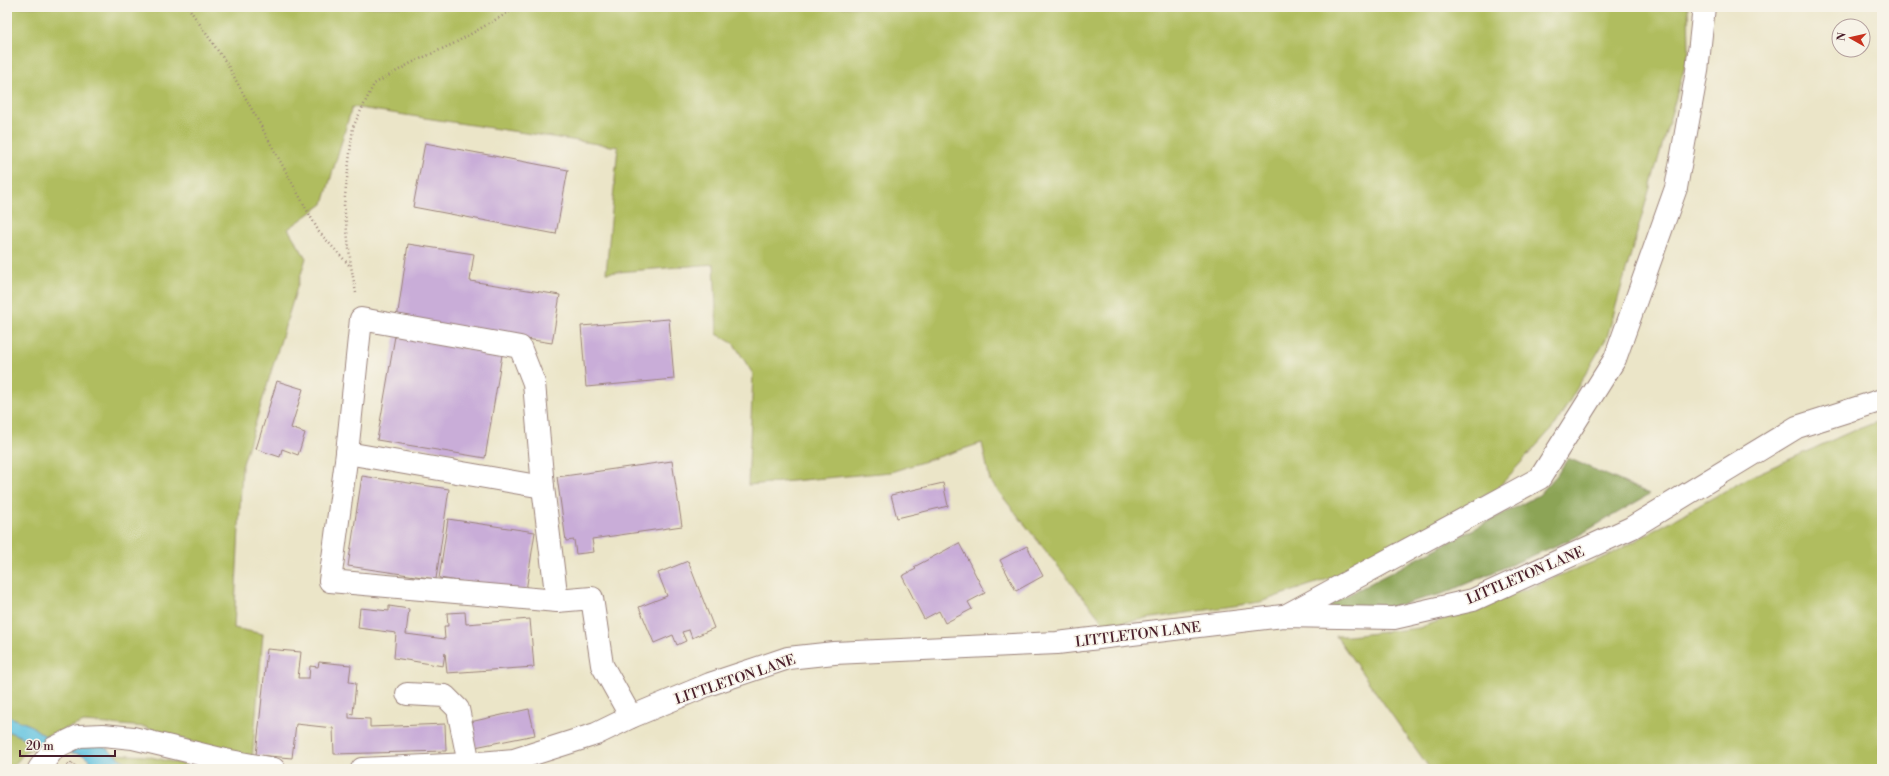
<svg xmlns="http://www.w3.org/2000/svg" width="1889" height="776" viewBox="0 0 1889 776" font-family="'Libre Bodoni',serif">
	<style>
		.green { fill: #b0bd5f; stroke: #7d6e45 }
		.forest { fill: #8ca456; stroke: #6b6240 }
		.water { fill: #61c3e0; stroke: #567186 }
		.building { fill: #c9add8 }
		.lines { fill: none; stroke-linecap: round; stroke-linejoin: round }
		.minor-casing { stroke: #9a827a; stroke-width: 24 }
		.path { stroke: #9a827a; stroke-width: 2.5; stroke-dasharray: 1 3; stroke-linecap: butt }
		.minor { stroke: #fff; stroke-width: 22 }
		.labels { text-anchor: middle; stroke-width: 3; stroke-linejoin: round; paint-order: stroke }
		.street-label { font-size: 14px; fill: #4a1f2b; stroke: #f7f3e8 }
	</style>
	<rect width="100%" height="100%" fill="#f7f3e8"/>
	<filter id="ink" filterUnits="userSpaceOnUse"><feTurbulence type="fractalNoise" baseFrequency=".025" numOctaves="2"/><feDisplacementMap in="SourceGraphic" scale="8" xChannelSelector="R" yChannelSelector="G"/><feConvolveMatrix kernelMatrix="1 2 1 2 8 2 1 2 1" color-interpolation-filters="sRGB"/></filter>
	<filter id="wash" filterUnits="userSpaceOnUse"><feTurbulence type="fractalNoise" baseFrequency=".012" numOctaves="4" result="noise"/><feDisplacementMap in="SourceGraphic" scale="16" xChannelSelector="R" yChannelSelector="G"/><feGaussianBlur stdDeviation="0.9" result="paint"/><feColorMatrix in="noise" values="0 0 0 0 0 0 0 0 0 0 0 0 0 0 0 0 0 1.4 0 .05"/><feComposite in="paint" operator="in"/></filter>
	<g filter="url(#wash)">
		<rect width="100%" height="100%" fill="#ebe5c8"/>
		<g class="green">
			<polygon points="7,7 1688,7 1689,52 1607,337 1556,424 1497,489 1334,577 1260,602 1105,625 990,481 982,443 891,472 748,485 753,374 734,344 717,334 714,264 606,273 618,147 352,107 323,204 288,229 306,258 242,467 234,628 263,634 252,760 145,727 84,722 45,736 30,725 7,716"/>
			<polygon points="1882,420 1881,769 1430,769 1336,636 1349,636 1419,628 1506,597 1608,556 1750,477 1848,433"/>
			<polygon points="7,731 22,737 38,746 26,751 11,769 7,769"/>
			<polygon points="114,754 146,756 205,769 141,769 120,759"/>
		</g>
		<polygon class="forest" points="1568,458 1650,494 1574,538 1442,594 1390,607 1323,608 1539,495 1557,475"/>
		<polygon class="water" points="7,716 30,725 45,736 100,743 120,759 141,769 110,769 93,763 83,755 38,746 22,737 7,731"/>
		<g id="blocks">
			<g class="building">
				<polygon points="425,143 568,170 556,234 413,207"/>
				<polygon points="408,244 474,254 470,281 560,295 552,343 397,319"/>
				<polygon points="669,319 674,379 586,387 581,326"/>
				<polygon points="395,336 502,355 485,458 377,440"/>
				<polygon points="277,381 303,389 291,428 305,433 298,455 282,449 280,457 256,449"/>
				<polygon points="672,461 682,526 592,539 594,552 576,554 574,540 566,541 557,477"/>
				<polygon points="362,476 449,489 436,579 348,566"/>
				<polygon points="943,483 948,506 897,518 891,495"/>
				<polygon points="448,519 535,532 526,591 439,578"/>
				<polygon points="959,543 985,593 968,602 972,609 945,623 939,611 924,619 902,576 916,569 914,567"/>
				<polygon points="1027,546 1043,576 1016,591 1000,560"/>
				<polygon points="688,561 714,628 692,638 689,630 682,632 686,641 677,645 673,635 654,643 639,607 667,596 658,573"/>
				<polygon points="389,606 409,609 406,634 445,639 444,626 448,626 447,613 465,612 466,624 530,619 534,667 447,673 445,653 443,666 394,658 396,633 358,628 360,608 389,611"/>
				<polygon points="267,649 301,652 298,678 309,678 310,666 318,667 319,662 351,665 349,682 356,683 353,714 349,713 349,718 370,719 370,727 445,724 446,751 334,754 333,728 296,724 292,758 256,755"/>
				<polygon points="529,709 535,735 475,747 470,722"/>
				<polygon points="71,762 79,769 64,769"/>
			</g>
		</g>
	</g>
	<g filter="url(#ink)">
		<use href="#blocks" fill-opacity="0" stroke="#9a827a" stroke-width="1"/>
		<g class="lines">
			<g class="minor-casing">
				<g id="minor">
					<polyline points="347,453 543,487"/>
					<polyline points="557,601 543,487 534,383 520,347 361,319 347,453 330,581 557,601 592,598 602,665 631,717"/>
					<polyline points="1285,616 1540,478 1615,359 1676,188 1697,71 1704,7"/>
					<polyline points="407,694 445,696 458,709 469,764"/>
					<polyline points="39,769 54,748 79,736 103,735 133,738 225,760 274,769"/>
					<polyline points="362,769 469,764 514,760 596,734 631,717 710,684 788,658 834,653 1057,643 1283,616 1394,618 1473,600 1631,528 1797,427 1882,400"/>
				</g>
			</g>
			<g class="path">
				<polyline points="188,7 227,64 319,232 350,266"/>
				<polyline points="356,293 351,266 344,205 353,127 374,84 411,63 453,44 518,7"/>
			</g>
			<use href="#minor" class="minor"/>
		</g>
	</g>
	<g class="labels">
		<g class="street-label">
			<text transform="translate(1525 575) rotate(-23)" y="5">LITTLETON LANE</text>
			<text transform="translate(1138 634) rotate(-7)" y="5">LITTLETON LANE</text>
			<text transform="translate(735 679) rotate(-19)" y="5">LITTLETON LANE</text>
		</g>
	</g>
	<rect width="1889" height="776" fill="none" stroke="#f7f3e8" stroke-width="24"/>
	<g transform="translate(1851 38) rotate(278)"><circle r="19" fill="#f7f3e8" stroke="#b29e9c"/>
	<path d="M0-3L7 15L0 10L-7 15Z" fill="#c8321e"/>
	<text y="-6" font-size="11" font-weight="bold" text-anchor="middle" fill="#4a1f2b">N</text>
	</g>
	<path d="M20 750v6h95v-6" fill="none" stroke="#4a1f2b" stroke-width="2"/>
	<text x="26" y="750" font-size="12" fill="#4a1f2b" stroke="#f7f3e8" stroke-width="3" paint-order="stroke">20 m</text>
</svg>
